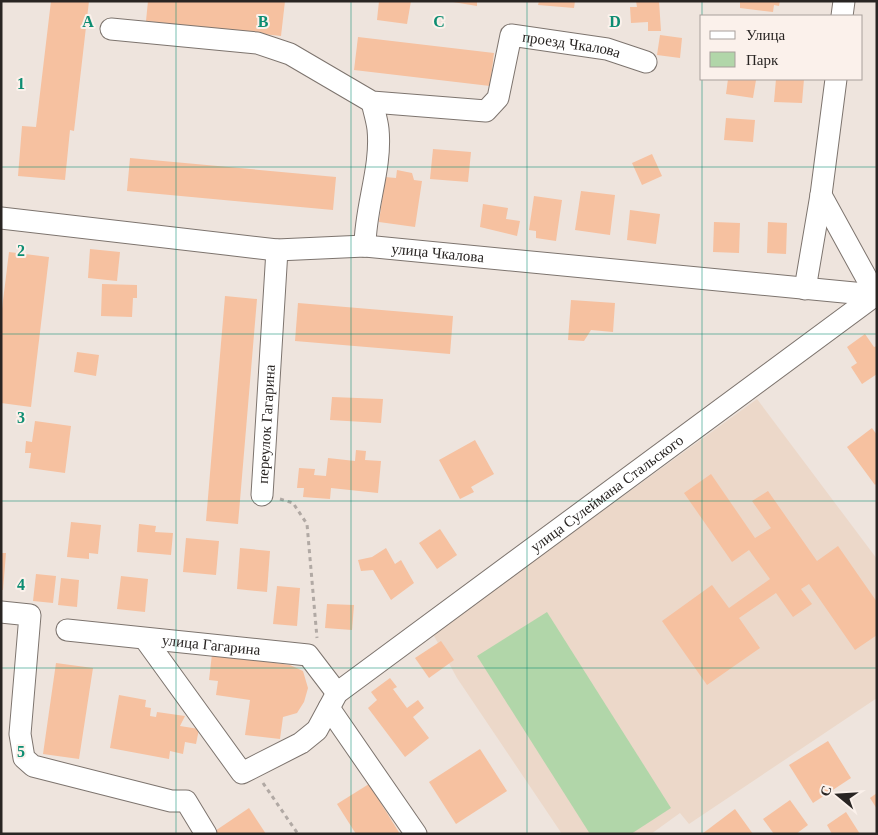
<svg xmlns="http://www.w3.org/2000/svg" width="878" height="835" viewBox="0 0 878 835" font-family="Georgia,serif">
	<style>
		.education { fill: #ecd8c9 }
		.green { fill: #b1d6a9 }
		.building { fill: #f6c1a0 }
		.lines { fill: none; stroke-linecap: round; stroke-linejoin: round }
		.minor-casing { stroke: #7d746e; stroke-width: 23 }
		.path { stroke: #b1a9a4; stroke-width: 3; stroke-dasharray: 4 4; stroke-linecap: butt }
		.minor { stroke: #fff; stroke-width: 21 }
		.grid { fill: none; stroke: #0d8d72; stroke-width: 1; stroke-opacity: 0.55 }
		.labels { text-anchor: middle; stroke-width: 4; stroke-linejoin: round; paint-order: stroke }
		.street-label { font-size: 15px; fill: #292523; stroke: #fbf1eb }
		.grid-label { font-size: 16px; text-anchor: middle; font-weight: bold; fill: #0d8d72; stroke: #fbf1eb; stroke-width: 4; stroke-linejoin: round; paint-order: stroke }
	</style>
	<rect width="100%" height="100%" fill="#eee4dd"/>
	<polygon class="education" points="757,399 877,559 877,698 689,824 680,813 651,834 562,834 457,678 433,634"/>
	<polygon class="green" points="547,612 671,808 631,834 590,834 477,656"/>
	<g class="building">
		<polygon points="51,1 89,1 74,131 70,130 65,180 18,176 22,126 36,127"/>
		<polygon points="148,1 285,1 281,36 146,21"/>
		<polygon points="379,1 411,1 407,24 377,20"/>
		<polygon points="447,1 477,1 477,6"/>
		<polygon points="539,1 575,1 574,8 538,5"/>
		<polygon points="636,1 659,1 661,31 648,31 648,22 631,23 630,7 637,7"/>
		<polygon points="740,1 780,1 779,6 774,5 773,12 740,8"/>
		<polygon points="660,35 682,38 680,58 657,55"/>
		<polygon points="358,37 494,53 490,86 354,70"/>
		<polygon points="728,79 756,80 753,98 726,94"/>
		<polygon points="776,79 804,79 802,103 774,102"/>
		<polygon points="726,118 755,120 753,142 724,140"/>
		<polygon points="433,149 471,152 468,182 430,179"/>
		<polygon points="652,154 662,176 642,185 632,163"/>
		<polygon points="130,158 336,177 333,210 127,191"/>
		<polygon points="397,170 412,173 414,180 422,181 415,227 379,222 385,177 396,178"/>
		<polygon points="581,191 615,195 610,235 575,230"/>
		<polygon points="534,196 562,200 556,241 536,238 536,231 529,230"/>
		<polygon points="483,204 508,208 506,219 520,221 517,236 480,227"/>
		<polygon points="630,210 660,214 656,244 627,240"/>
		<polygon points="714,222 740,223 739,253 713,252"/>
		<polygon points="768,222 787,223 786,254 767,253"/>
		<polygon points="90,249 120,252 117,281 88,278"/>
		<polygon points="9,252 49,257 31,407 1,403 1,317"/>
		<polygon points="102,284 137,285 137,298 133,298 132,317 101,316"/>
		<polygon points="225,296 257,299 238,524 206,521"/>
		<polygon points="571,300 615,303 613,332 591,330 584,341 568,340"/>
		<polygon points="298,303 453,316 450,354 295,341"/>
		<polygon points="865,334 874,347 877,346 877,374 862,384 851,367 857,363 847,347"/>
		<polygon points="77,352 99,355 96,376 74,372"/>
		<polygon points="332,397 383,399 381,423 330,420"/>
		<polygon points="35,421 71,426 65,473 29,468 31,453 25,453 26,441 32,442"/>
		<polygon points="872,428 877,435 877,483 875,485 847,447"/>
		<polygon points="475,440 494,474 471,487 474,492 460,499 439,460"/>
		<polygon points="356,450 366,451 365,460 381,461 378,493 331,488 330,499 303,497 304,488 297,488 299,468 315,469 314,475 326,476 328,458 355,461"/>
		<polygon points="711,474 755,538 771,528 752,501 768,491 817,561 838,546 877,602 877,635 855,650 809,584 801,589 812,604 793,617 776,593 739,618 760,648 707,685 662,621 712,585 729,608 770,579 749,550 732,562 684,493"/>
		<polygon points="71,522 101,525 98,554 89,553 89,559 67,557"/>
		<polygon points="139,524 156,526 155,532 173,533 171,555 137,552"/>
		<polygon points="440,529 457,555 437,569 419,543"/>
		<polygon points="186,538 219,541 216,575 183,572"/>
		<polygon points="240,548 270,551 267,592 237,589"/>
		<polygon points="386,548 395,564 401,560 414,583 391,600 373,570 361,571 358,560 372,557"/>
		<polygon points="1,553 6,553 3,590 1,590"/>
		<polygon points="36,574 56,576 53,603 33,601"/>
		<polygon points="121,576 148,579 145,612 117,609"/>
		<polygon points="61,578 79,580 77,607 58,605"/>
		<polygon points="277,586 300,588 297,626 273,624"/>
		<polygon points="327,604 354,605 352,630 325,628"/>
		<polygon points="441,641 454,660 429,678 415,658"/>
		<polygon points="212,654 290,665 303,671 308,688 304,702 297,713 283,717 280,739 245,735 250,700 216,695 218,681 209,680"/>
		<polygon points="56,663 93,668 79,759 43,754"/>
		<polygon points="390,678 397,687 393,689 407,708 418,700 424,708 413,717 429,738 405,757 368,708 377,700 371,692"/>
		<polygon points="119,695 146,700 145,707 151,708 150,716 156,717 157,712 185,716 180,726 199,729 196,744 185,742 183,754 170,751 169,759 110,748"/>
		<polygon points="828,741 851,778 813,803 789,765"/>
		<polygon points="480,749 507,791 456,824 429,782"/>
		<polygon points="369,784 400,834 356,834 337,804"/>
		<polygon points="877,793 877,809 870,798"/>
		<polygon points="790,800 808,825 796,834 774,834 763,819"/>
		<polygon points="249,808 266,834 217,834 215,831"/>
		<polygon points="735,809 753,834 702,834"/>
		<polygon points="846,812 860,834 832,834 827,825"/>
	</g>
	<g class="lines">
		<g class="minor-casing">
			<g id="minor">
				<polyline points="842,16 844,1"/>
				<path id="s1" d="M111,29L257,43L290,54L372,102L486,111L498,98L511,35L607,49L646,62"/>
				<polyline points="821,195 877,297"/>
				<path id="s2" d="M1,218L277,250L365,246L875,295"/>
				<path d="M365,246C365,207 382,168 378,129C377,120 374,111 372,102"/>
				<polyline points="805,289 821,195 836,79"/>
				<path id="s3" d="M262,495L277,250"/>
				<polyline points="1,612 30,615 20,734 24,758 33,766 171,801 186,801 206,834"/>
				<path id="s4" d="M67,630L308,655L337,693"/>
				<path id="s5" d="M145,639L242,773L301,743L317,730L337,693L877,294"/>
				<polyline points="329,708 416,834"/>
			</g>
		</g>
		<g class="path">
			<polyline points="280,499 293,503 307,524 317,638"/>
			<polyline points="263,783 298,834"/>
		</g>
		<use href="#minor" class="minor"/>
	</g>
	<path class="grid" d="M176,1V834M351,1V834M527,1V834M702,1V16M702,79V834M1,167H877M1,334H877M1,501H877M1,668H877"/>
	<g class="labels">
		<g class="street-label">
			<text dy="5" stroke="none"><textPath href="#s1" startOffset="534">проезд Чкалова</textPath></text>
			<text dy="5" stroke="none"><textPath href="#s2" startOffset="439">улица Чкалова</textPath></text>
			<text dy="5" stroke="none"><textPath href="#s3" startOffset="71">переулок Гагарина</textPath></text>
			<text dy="5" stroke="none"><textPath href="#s5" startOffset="630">улица Сулеймана Стальского</textPath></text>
			<text dy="5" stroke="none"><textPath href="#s4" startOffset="145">улица Гагарина</textPath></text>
		</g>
	</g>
	<g class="grid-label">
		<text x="88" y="27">A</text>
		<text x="263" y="27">B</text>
		<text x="439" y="27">C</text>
		<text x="615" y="27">D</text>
		<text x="21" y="89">1</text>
		<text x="21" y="256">2</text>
		<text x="21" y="423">3</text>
		<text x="21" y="590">4</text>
		<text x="21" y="757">5</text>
	</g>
	<rect width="878" height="835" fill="none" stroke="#292523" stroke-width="5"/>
	<rect x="700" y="15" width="162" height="65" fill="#fbf1eb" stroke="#a79f9b"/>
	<rect x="710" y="31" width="25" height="8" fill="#ffffff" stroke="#a79f9b"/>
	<text x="746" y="40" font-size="15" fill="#292523">Улица</text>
	<rect x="710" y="52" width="25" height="15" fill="#b1d6a9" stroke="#a79f9b"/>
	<text x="746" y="65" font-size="15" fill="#292523">Парк</text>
	<g transform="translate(838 795) rotate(288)" stroke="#fbf1eb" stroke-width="4" paint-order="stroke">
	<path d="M0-4L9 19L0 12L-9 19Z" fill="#292523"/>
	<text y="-8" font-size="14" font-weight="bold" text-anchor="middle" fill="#292523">С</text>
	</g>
</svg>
